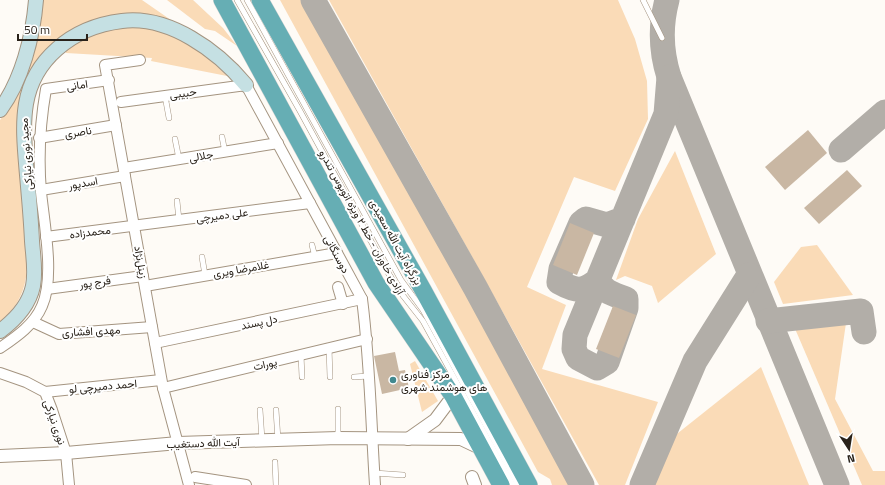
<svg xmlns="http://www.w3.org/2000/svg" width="885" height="485" viewBox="0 0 885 485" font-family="'Titillium Web',Vazirmatn,sans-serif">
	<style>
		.green { fill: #fadbb7 }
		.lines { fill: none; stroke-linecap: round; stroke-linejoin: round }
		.taxiway { stroke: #b2aea8; stroke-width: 25 }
		.building { fill: #c9b7a3 }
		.service-casing { stroke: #a49480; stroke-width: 6 }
		.minor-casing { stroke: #a49480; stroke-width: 12 }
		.tertiary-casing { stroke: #a49480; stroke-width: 14 }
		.secondary-casing { stroke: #a49480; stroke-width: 16 }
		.trunk-casing { stroke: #d8d7d6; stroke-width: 18 }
		.service { stroke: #fff; stroke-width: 5 }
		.minor { stroke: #fff; stroke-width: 10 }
		.tertiary { stroke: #fff; stroke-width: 12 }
		.secondary { stroke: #c5e0e3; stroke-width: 14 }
		.trunk { stroke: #66aeb4; stroke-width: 17 }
		.poi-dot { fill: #41898f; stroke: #fff; stroke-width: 1.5 }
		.labels { text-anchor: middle; stroke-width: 4; stroke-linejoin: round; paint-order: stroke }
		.street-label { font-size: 11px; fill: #29221a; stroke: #fff }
		.poi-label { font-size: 11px; fill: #29221a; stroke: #fff; text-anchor: start }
	</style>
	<rect width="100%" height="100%" fill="#fefbf6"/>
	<g class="green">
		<path d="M41,0H142L181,27L93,20L27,80L26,277C23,297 14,310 0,322V120L6,112Z"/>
		<polygon points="167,0 193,0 223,28 237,46 215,31 205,29"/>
		<polygon points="280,0 308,0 477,313 572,485 552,485 550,479 538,472"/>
		<polygon points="329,0 618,0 635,39 647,81 648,119 615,191 574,177 527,287 566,305 542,369 658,402 625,485 599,485"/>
		<polygon points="129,25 164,31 204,54 227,76 151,61 152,58 66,53 64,48 76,39"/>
		<polygon points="675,151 716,254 658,303 652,286 625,276 616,280 638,219"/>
		<polygon points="817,245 853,295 783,304 774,282 801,247"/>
		<polygon points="846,323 835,399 873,471 885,471 885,485 862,485 793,324"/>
		<polygon points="415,361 438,401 422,412 410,364"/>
		<polygon points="761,367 809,485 653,485 673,437"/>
	</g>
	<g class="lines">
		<g class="taxiway">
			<polyline points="313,0 475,287 582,485"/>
			<path d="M667,0C660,26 661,52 669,77L837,485"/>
			<polyline points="841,150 885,112"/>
			<path d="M623,219L607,225L586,219L581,223L561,269L559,282C577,292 583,292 598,280C604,293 614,294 626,299V308L607,362L597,368L578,358L574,349L575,335L666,114L669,77"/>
			<polyline points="768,321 861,311 864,332"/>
			<polyline points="642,485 695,361 749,275"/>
		</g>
	</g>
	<g class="building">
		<polygon points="808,130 827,153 785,190 765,167"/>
		<polygon points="847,170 862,186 819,224 804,208"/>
		<polygon points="570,223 594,233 577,275 553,265"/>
		<polygon points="613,306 636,315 619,358 596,349"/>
		<polygon points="395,352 399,371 405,370 409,388 382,394 374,356"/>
	</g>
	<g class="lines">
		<g class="service-casing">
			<g id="service">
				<polyline points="237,0 300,111 390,276 404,297 423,321 513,485"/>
				<polyline points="247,0 401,280 423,310 518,485"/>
				<polyline points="643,0 662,38"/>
				<polyline points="165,96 169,118"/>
				<polyline points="222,137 225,152"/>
				<polyline points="175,139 179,159"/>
				<polyline points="177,201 179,220"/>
				<polyline points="312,245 315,257"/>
				<polyline points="202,257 205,275"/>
				<polyline points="329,348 330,377"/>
				<polyline points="301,355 302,377"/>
				<polyline points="354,377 368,376"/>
				<polyline points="338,409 338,437"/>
				<polyline points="260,410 262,440"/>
				<polyline points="276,410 278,440"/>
				<polyline points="275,462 276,485"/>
				<polyline points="374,473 403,475"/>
			</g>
		</g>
		<g class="minor-casing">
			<g id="minor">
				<polyline points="140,60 105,65 163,388 189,485"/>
				<path d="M121,102L246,85L362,299C370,361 371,423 375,485"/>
				<polyline points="39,138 116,125"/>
				<polyline points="124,168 278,143"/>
				<polyline points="41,190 125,176"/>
				<polyline points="46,237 310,203"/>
				<polyline points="145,286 337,253"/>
				<polyline points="338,287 343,304"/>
				<polyline points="47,289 143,276"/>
				<polyline points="33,322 59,334 152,327"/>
				<polyline points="155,343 362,299"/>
				<path d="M0,348C16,337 34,325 42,306C55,277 44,223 41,192C38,157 40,123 46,89L109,80"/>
				<polyline points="0,373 26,382 45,392 52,410 66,453 69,485"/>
				<polyline points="163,388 367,339"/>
				<polyline points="45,392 161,380"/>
				<polyline points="195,477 246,485"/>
			</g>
		</g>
		<g class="tertiary-casing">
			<g id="tertiary">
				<polyline points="408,439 435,420 453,396"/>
				<polyline points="0,456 66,453 178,443 338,438 461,439 482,449"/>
				<polyline points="472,477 475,485"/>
			</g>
		</g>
		<g class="secondary-casing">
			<g id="secondary">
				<path d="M0,110C22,80 33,37 36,0"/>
				<path d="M0,331C15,320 29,305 33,286C36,271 33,256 32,241C31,219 29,197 27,175C23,127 17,84 57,49C76,32 97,24 122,21C169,15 218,51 246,85"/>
			</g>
		</g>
		<g class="trunk-casing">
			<g id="trunk">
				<polyline points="222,0 376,283 453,396 501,485"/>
				<polyline points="260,0 423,290 529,485"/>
			</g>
		</g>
		<use href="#service" class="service"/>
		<use href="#minor" class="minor"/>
		<use href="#tertiary" class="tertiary"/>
		<use href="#secondary" class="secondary"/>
		<use href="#trunk" class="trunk"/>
	</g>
	<circle class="poi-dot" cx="393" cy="380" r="4"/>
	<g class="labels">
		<g class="street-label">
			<text transform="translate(77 85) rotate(-8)" y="4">امانی</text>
			<text transform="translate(183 93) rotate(-8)" y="4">حبیبی</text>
			<text transform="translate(78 132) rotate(-9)" y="4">ناصری</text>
			<text transform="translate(26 154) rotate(-94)" y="4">مجید نوری نیارکی</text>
			<text transform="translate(201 156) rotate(-10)" y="4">جلالی</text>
			<text transform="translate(83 183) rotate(-10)" y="4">اسدپور</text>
			<text transform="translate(222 215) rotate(-7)" y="4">علی دمیرچی</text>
			<text transform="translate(362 222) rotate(61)" y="4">آزادی خاوران - خط ۲ ویژه اتوبوس تندرو</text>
			<text transform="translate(90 232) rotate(-7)" y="4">محمدزاده</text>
			<text transform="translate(396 242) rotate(61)" y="4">بزرگراه آیت الله سعیدی</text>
			<text transform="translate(337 254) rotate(62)" y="4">دوسنگانی</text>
			<text transform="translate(141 262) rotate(80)" y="4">زینل‌نژاد</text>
			<text transform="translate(241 269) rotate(-10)" y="4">غلامرضا ویری</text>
			<text transform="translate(95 282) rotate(-8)" y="4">فرج پور</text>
			<text transform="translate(259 322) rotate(-12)" y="4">دل پسند</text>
			<text transform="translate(91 331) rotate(-3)" y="4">مهدی افشاری</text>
			<text transform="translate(265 364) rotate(-13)" y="4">پورات</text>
			<text transform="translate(103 386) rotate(-5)" y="4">احمد دمیرچی لو</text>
			<text transform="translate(55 422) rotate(71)" y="4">نوری نیارکی</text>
			<text transform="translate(203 443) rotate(-2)" y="4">آیت الله دستغیب</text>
		</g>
		<g class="poi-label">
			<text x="401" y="378">مرکز فناوری<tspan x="401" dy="13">های هوشمند شهری</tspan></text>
		</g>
	</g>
	<g transform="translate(849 449) rotate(168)" stroke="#ffffff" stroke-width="3" paint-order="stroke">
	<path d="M0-3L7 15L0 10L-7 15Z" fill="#29221a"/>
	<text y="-6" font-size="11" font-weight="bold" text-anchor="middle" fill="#29221a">N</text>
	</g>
	<path d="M18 34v6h69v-6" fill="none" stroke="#29221a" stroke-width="2"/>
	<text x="24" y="34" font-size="12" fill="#29221a" stroke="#ffffff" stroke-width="3" paint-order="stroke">50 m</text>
</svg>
